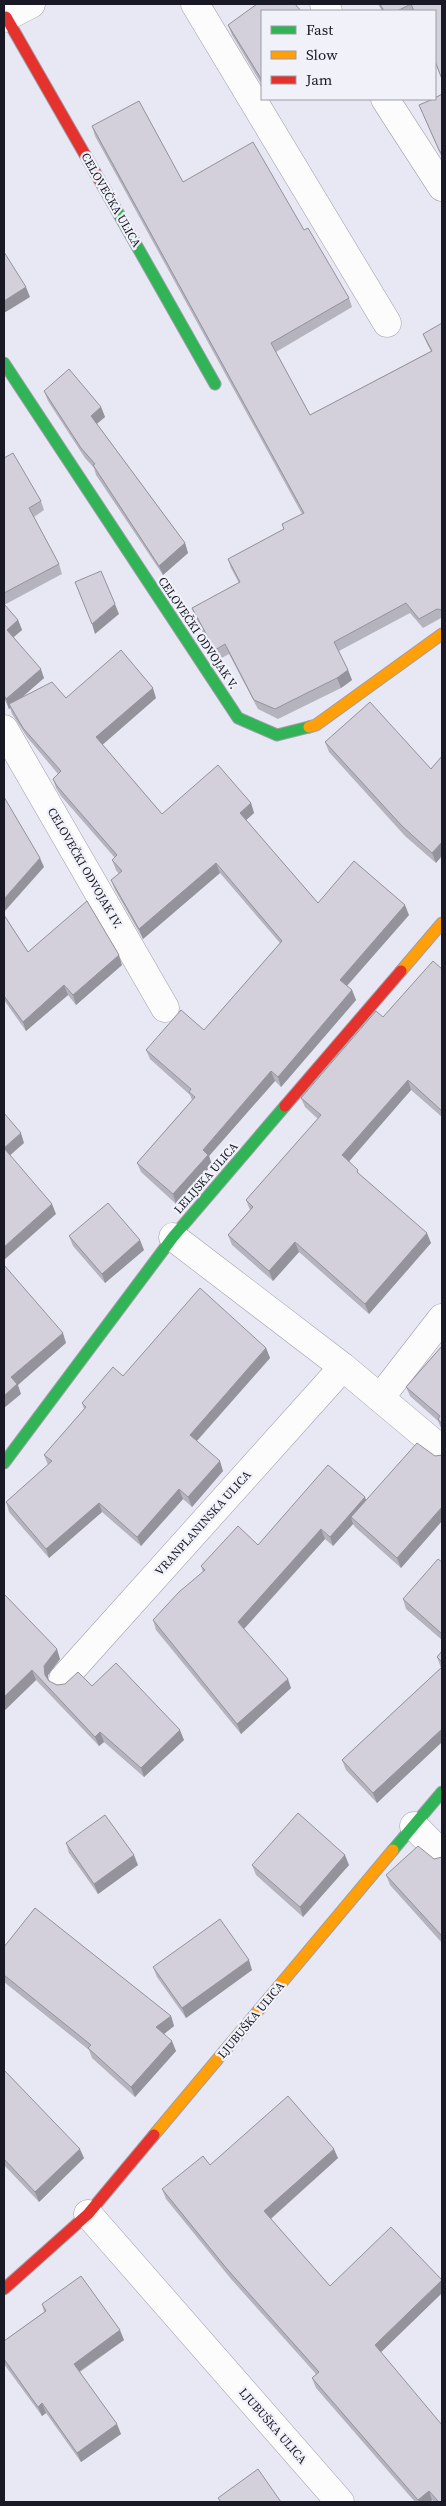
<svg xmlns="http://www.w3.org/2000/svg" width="446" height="2506" viewBox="0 0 446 2506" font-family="'Source Serif 4',serif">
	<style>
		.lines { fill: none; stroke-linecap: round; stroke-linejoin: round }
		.street-casing { stroke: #9e9eaa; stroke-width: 29 }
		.fast-casing { stroke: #9e9eaa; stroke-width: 13 }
		.slow-casing { stroke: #9e9eaa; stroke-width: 13 }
		.jam-casing { stroke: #9e9eaa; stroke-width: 13 }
		.street { stroke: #fcfcfd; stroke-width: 28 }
		.fast { stroke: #30b455; stroke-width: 11 }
		.slow { stroke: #ff9f0a; stroke-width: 11 }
		.jam { stroke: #e5322d; stroke-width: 11 }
		.wall { fill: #b5b3bd }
		.shaded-wall { fill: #94929a }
		.building { fill: #d3d0dc; stroke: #94929a }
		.labels { text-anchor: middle; stroke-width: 4.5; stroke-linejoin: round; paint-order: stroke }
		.street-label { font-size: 12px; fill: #191926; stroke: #f1f2f9 }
	</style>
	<rect width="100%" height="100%" fill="#e8e8f4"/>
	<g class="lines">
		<g class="street-casing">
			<g id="street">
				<polyline points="195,4 387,323"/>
				<polyline points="324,4 328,11"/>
				<polyline points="4,18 31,4"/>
				<polyline points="385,99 442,187"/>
				<polyline points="4,729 165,1008"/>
				<polyline points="173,1237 343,1367 442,1450"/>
				<polyline points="380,1398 442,1318"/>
				<polyline points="63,1679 343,1367"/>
				<polyline points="414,1826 442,1854"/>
				<polyline points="88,2214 340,2502"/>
			</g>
		</g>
		<g class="fast-casing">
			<g id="fast">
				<polyline points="104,188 215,384"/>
				<polyline points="4,363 238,718 277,735 309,727"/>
				<polyline points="4,1463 173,1237 285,1106"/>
				<polyline points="393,1850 442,1792"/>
			</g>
		</g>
		<g class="slow-casing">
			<g id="slow">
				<polyline points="309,727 316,725 442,634"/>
				<polyline points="401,971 442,923"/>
				<polyline points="154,2135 393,1850"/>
			</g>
		</g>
		<g class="jam-casing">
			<g id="jam">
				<polyline points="6,17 104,188"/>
				<polyline points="285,1106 401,971"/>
				<polyline points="4,2289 88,2214 154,2135"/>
			</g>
		</g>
		<use href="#street" class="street"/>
		<use href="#fast" class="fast"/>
		<use href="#slow" class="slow"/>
		<use href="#jam" class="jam"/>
	</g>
	<g class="wall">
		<polygon points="378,4 442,4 442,80 435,62 435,11 382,11"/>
		<polygon points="262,11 262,85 232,35 228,25"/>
		<polygon points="442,94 442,158 419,105"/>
		<polygon points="92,126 183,182 304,230 349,298 352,307 276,352 310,415 431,351 427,344 423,334 442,323 442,619 441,618 423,628 410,613 339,651 348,670 352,680 341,688 278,719 258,709 229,654 218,660 195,618 192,608 239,583 231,568 228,559 284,529 282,524 302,514 95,136"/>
		<polygon points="44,391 101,407 105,417 97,424 185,543 188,553 163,575 96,475 94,468 85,458 48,401"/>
		<polygon points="4,458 41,501 44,510 34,517 59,564 62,574 4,605 18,620 22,630 14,637 44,678 22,697 156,698 102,744 162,814 251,803 254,813 246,820 318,903 409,915 347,986 352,990 356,1000 281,1087 275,1081 209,1156 212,1165 176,1204 141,1172 137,1163 192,1100 190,1095 150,1059 146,1050 204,1030 280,943 220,873 143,939 115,890 111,880 119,874 116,870 112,860 115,858 61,796 56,788 53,779 58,774 27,737 12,714 10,708 9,709 4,698"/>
		<polygon points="325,742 431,769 436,863 405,836 329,752"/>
		<polygon points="4,915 28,952 122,965 76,1005 68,995 26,1031 4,1000"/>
		<polygon points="442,969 442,1117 411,1090 349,1161 360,1175 431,1243 369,1314 299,1252 273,1281 232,1245 228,1235 250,1210 246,1200 318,1119 305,1107 301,1098 383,1017"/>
		<polygon points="69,1236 144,1250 105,1283 73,1246"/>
		<polygon points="442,1346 442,1430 438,1421 410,1396 406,1387"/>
		<polygon points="266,1348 270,1358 197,1441 223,1471 192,1507 183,1499 141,1546 102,1512 49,1558 9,1512 6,1502 48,1465 44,1455 84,1409 82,1403 123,1376"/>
		<polygon points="442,1455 442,1521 401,1568 355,1527 353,1524 333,1546 325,1539 244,1629 291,1688 241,1734 156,1630 153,1620 203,1572 201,1566 258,1545 366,1500 435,1456"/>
		<polygon points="442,1562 442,1640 406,1609 403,1599"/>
		<polygon points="4,1594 60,1659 48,1675 48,1679 49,1681 57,1685 92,1686 184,1740 144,1777 104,1742 99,1746 36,1680 4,1711"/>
		<polygon points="442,1651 442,1742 377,1803 346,1770 342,1760 441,1668 437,1657"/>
		<polygon points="66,1843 138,1865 98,1894 69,1853"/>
		<polygon points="442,1857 442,1943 390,1885 386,1875 434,1859"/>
		<polygon points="252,1865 349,1865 303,1917 256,1875"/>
		<polygon points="4,1947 171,2016 174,2026 164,2034 176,2051 135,2097 92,2058 89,2050 4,1982"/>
		<polygon points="153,1967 252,1970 186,2018 157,1977"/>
		<polygon points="4,2070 84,2158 39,2202 4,2165"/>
		<polygon points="338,2158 271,2219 330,2286 442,2282 442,2293 381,2352 442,2502 434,2502 432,2500 430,2502 415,2502 316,2388 312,2378 316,2374 231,2279 166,2199 162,2189 210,2165"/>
		<polygon points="42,2304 124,2340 80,2372 121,2434 81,2462 46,2413 42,2416 4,2364 4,2341 44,2312"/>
	</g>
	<g class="shaded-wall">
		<polygon points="26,287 30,297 4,313 4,301"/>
		<polygon points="101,407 105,417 95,425 91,416"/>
		<polygon points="185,543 188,553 163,575 159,566"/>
		<polygon points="115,604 119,614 95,634 92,624"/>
		<polygon points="18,620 22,630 11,639 7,630"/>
		<polygon points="41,669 44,678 11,707 9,704 10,708 9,709 6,699"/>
		<polygon points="348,670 352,680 341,688 337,678"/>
		<polygon points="153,688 156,698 100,747 96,737"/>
		<polygon points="251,803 254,813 244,822 240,813"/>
		<polygon points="442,842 442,856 436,863 432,853"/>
		<polygon points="40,858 44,867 4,912 4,899"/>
		<polygon points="216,863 220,873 143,939 139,929"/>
		<polygon points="405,905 409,915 344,989 340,980"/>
		<polygon points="119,955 122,965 76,1005 73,995"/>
		<polygon points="64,985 68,995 26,1031 23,1022"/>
		<polygon points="352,990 356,1000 281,1087 278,1077"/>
		<polygon points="271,1071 275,1081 209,1156 212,1165 176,1204 173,1194 203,1150"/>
		<polygon points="408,1080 411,1090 346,1165 342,1155"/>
		<polygon points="21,1133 24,1143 7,1158 4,1148"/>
		<polygon points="52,1204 56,1214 4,1260 4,1247"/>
		<polygon points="427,1233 431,1243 369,1314 365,1304"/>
		<polygon points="140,1240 144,1250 105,1283 102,1274"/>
		<polygon points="295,1242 299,1252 273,1281 269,1271"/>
		<polygon points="63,1333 66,1343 18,1385 21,1394 4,1408 4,1396 11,1377"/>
		<polygon points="266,1348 270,1358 193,1445 190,1435"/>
		<polygon points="220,1461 223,1471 192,1507 188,1497"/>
		<polygon points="179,1489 183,1499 141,1546 137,1537"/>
		<polygon points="365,1497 368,1506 351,1517 353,1524 333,1546 330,1537"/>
		<polygon points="99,1503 102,1512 49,1558 46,1549"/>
		<polygon points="442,1507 442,1521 401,1568 397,1558"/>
		<polygon points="321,1529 325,1539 241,1632 238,1622"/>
		<polygon points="57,1649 60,1659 48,1675 48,1684 45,1675 44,1666"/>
		<polygon points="32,1670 36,1680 4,1711 4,1697"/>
		<polygon points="288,1679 291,1688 241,1734 237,1724"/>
		<polygon points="442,1729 442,1742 377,1803 373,1793"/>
		<polygon points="180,1730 184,1740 144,1777 141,1768"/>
		<polygon points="100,1732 104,1742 99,1746 95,1737"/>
		<polygon points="134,1855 138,1865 98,1894 94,1884"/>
		<polygon points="345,1855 349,1865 303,1917 300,1907"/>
		<polygon points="249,1960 252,1970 186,2018 182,2008"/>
		<polygon points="171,2016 174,2026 160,2037 156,2027"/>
		<polygon points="172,2041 176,2051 135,2097 131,2087"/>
		<polygon points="80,2149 84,2158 39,2202 35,2192"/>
		<polygon points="334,2149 338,2158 268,2221 264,2211"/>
		<polygon points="442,2280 442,2293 378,2355 375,2345"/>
		<polygon points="120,2330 124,2340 77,2373 74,2364"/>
		<polygon points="42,2403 46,2413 42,2416 38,2407"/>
		<polygon points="117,2424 121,2434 81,2462 77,2453"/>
		<polygon points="429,2491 432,2500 430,2502 419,2502 418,2500"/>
	</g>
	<g class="building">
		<polygon points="257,4 295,4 301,11 262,11 262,80 228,25"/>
		<polygon points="380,4 442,4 442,79 435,61 435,11 414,11 411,4 397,11 384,11"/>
		<polygon points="442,94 442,154 439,150 419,105 433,99 435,99 435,98"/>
		<polygon points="139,101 183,182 253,142 304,230 308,228 349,298 271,343 310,415 432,351 423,334 442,323 442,610 437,609 419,619 406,603 334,642 348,670 337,678 275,709 254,700 225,644 215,650 192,608 240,582 228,559 284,529 282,524 304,513 92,126"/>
		<polygon points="4,252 26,287 4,301"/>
		<polygon points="69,369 101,407 91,416 185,543 159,566 93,465 95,464 81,448 44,391"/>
		<polygon points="13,453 41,501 29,508 59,564 4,593 4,458"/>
		<polygon points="101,571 115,604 92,624 75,582"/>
		<polygon points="4,604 18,620 7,630 41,669 6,699 4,695"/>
		<polygon points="121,650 153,688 96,737 162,814 218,765 251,803 240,813 318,903 354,861 405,905 340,980 352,990 278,1077 271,1071 203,1150 208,1155 173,1194 137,1163 195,1097 189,1092 191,1089 146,1050 181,1010 204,1030 282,941 216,863 139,929 111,880 122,871 112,860 117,855 57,786 53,779 61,771 23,728 9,704 52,682 66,698"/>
		<polygon points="370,702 431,769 442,756 442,842 432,853 402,826 325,742"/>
		<polygon points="4,797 40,858 4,899"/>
		<polygon points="87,901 119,955 73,995 64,985 23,1022 4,996 4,915 28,952"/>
		<polygon points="433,961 442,969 442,1111 408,1080 342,1155 358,1170 357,1172 427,1233 365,1304 295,1242 269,1271 228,1235 253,1207 246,1200 321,1115 301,1098 376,1011 383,1017"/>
		<polygon points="4,1113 21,1133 4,1148 52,1204 4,1247"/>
		<polygon points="108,1203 140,1240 102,1274 69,1236"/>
		<polygon points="4,1265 63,1333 11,1377 17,1384 4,1396"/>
		<polygon points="200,1288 266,1348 190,1435 220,1461 188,1497 179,1489 137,1537 99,1503 46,1549 6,1502 52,1461 44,1455 86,1407 82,1403 113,1367 123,1376"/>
		<polygon points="442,1346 442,1424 438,1419 440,1416 406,1387"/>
		<polygon points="417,1443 435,1456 442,1455 442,1507 397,1558 351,1517"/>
		<polygon points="328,1465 365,1497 330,1537 321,1529 238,1622 288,1679 237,1724 153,1620 179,1592 205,1570 201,1566 238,1526 258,1545"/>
		<polygon points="438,1559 442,1562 442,1634 403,1599"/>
		<polygon points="4,1594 57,1649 44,1666 45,1675 49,1681 57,1685 65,1684 78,1672 92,1686 116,1663 180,1730 141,1768 100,1732 95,1737 32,1670 4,1697"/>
		<polygon points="442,1651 442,1662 437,1657"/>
		<polygon points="442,1667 442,1729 373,1793 342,1760"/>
		<polygon points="298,1813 345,1855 300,1907 252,1865"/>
		<polygon points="105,1815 134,1855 94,1884 66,1843"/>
		<polygon points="418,1846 434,1859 442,1857 442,1936 386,1875"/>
		<polygon points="35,1908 171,2016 156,2027 172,2041 131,2087 88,2048 91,2045 4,1975 4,1947"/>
		<polygon points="220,1919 249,1960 182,2008 153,1967"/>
		<polygon points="4,2070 80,2149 35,2192 4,2159"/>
		<polygon points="288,2096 334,2149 264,2211 330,2286 391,2227 442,2280 375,2345 442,2425 442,2502 439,2502 429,2491 418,2500 312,2378 319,2372 227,2269 162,2189 203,2156 210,2165"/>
		<polygon points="81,2276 120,2330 74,2364 117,2424 77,2453 42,2403 38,2407 4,2359 4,2341 46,2311 42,2304"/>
		<polygon points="258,2469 281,2502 221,2502 218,2498"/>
	</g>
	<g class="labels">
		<g class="street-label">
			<text transform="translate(111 200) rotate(60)" y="4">CELOVEČKA ULICA</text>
			<text transform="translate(198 633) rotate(56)" y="4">CELOVEČKI ODVOJAK V.</text>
			<text transform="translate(85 868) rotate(60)" y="4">CELOVEČKI ODVOJAK IV.</text>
			<text transform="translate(206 1178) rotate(-49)" y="4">LELIJSKA ULICA</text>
			<text transform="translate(203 1523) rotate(-48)" y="4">VRANPLANINSKA ULICA</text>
			<text transform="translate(251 2020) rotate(-50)" y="4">LJUBUŠKA ULICA</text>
			<text transform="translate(273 2426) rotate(49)" y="4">LJUBUŠKA ULICA</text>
		</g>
	</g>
	<rect width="446" height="2506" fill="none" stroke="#191926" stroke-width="10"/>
	<rect x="261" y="10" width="175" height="90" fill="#f1f2f9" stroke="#9b9ba5"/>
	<rect x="271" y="26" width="25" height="8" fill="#30b455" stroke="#9b9ba5"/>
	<text x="306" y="35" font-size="15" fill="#191926">Fast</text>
	<rect x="271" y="51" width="25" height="8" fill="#ff9f0a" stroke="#9b9ba5"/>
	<text x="306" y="60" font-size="15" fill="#191926">Slow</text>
	<rect x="271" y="76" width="25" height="8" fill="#e5322d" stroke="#9b9ba5"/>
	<text x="306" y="85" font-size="15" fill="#191926">Jam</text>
</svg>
